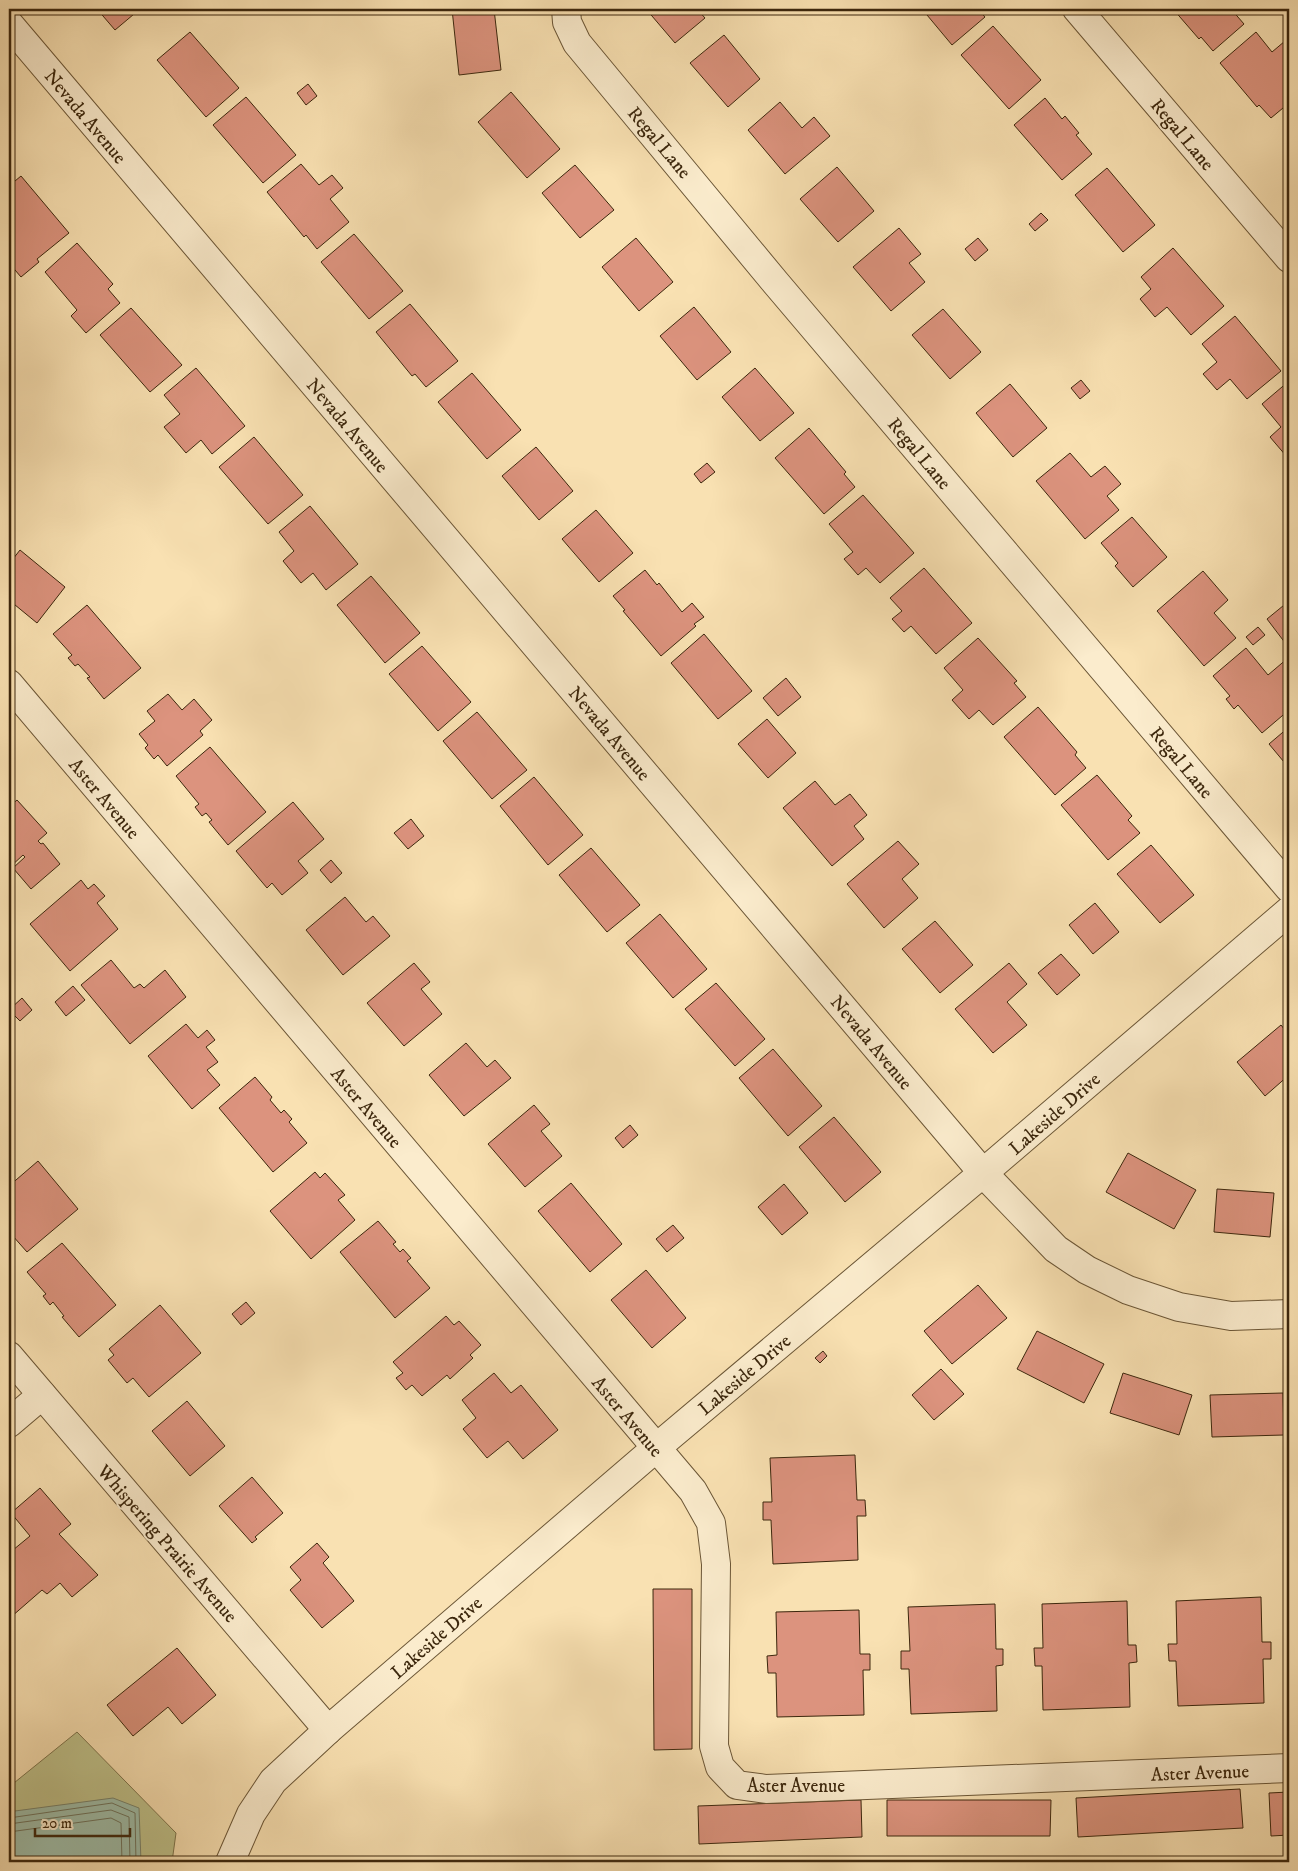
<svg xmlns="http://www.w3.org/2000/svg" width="1298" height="1871" viewBox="0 0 1298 1871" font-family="'IM FELL DW Pica',serif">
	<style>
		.green { fill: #bfc28b; stroke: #7e744c }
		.water { fill: #9ebeaa; stroke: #77826b }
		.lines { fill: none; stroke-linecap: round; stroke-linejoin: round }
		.shore { stroke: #6d725c; stroke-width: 1 }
		.building { fill: #dc937e; stroke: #3c270d }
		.minor-casing { stroke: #6b5636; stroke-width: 30 }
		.tertiary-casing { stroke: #6b5636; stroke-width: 30 }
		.minor { stroke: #fbeccd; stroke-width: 28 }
		.tertiary { stroke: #fbeccd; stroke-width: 28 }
		.labels { text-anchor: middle; stroke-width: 4; stroke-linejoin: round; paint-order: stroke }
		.street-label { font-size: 19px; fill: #3c270d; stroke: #fbeccd }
	</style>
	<rect width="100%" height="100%" fill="#f9e1b2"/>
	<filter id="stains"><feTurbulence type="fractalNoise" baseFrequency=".004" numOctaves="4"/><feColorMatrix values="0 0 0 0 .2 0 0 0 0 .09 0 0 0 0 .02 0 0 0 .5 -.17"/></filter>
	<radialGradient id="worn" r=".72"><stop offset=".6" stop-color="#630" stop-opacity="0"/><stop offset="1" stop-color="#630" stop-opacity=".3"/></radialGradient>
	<polygon class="green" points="77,1732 176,1833 172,1862 9,1862 9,1787"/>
	<polygon class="water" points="113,1798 139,1808 141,1862 9,1862 9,1814 15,1811"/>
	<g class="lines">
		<g class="shore">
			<polyline points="9,1818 112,1803 135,1813 136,1862"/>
			<polyline points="9,1824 111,1810 129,1817 130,1862"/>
			<polyline points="9,1832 111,1818 121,1823 122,1862"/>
		</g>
	</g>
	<g class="building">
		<polygon points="97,9 140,9 115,30"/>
		<polygon points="452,9 494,9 501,70 459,75"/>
		<polygon points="646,9 697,9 705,18 675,43"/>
		<polygon points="922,9 978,9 985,17 952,45"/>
		<polygon points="1173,9 1231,9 1244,24 1213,51 1201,37 1199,39"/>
		<polygon points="993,26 1041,80 1009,109 961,55"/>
		<polygon points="190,32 239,88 206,117 157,60"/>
		<polygon points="1256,32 1272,52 1285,41 1289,45 1289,103 1271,118 1259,105 1257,107 1220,63"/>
		<polygon points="724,35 760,79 728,107 690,63"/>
		<polygon points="308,84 317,96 306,105 297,93"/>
		<polygon points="511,92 560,149 527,178 478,122"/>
		<polygon points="246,97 296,155 263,183 213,125"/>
		<polygon points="1045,98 1062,119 1065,116 1079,133 1076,135 1092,154 1062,180 1014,125"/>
		<polygon points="780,102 802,128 814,117 830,136 785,174 748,130"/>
		<polygon points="301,164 319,185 332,175 343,188 330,199 349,222 317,249 306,235 304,237 267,192"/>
		<polygon points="575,165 614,210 580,238 542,193"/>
		<polygon points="837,167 874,211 838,242 800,199"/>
		<polygon points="1107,168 1155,225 1123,252 1075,195"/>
		<polygon points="21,176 69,233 37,259 39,262 21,277 9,263 9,186"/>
		<polygon points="1041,213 1048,220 1035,231 1029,224"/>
		<polygon points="899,228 921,254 909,263 925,282 891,311 853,267"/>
		<polygon points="354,234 403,291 369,319 321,262"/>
		<polygon points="636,238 673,282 639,311 602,267"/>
		<polygon points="978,238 988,250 975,261 965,249"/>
		<polygon points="77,243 113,284 108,289 120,303 86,333 71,316 77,310 45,272"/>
		<polygon points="1173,248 1224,306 1191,335 1167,307 1155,317 1140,299 1151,289 1141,277"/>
		<polygon points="410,304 458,361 426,387 415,374 412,376 376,332"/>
		<polygon points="694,307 731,352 697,380 660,336"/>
		<polygon points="131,308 182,365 150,392 100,335"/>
		<polygon points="943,309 981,352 950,379 912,335"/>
		<polygon points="1235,316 1281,371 1247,399 1230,379 1217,390 1203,374 1217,362 1202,344"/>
		<polygon points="196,368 245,426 212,454 201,440 186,453 164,427 180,414 164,395"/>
		<polygon points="755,368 794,413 760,441 722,397"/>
		<polygon points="472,373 521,430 487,459 438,402"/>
		<polygon points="1081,380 1090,391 1080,399 1071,388"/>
		<polygon points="1289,381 1289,455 1287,457 1270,437 1281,427 1262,404"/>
		<polygon points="1010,384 1047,428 1013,457 976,413"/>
		<polygon points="809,428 846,472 844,474 855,487 824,514 775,458"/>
		<polygon points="254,437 303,495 268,524 219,467"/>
		<polygon points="536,447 573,491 539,520 502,476"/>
		<polygon points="1070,453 1091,477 1105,466 1121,484 1107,496 1119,510 1085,539 1036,481"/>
		<polygon points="707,463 715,472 701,483 694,474"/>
		<polygon points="863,495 914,553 880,583 866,568 858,575 844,559 853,552 829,524"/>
		<polygon points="310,506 358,564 326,590 313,573 301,583 283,561 294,551 279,532"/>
		<polygon points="596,510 633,553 599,582 562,539"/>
		<polygon points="1132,517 1167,557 1133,587 1115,566 1118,563 1101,543"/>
		<polygon points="20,550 65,587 37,623 9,600 9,564"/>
		<polygon points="924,568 972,623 936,654 911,626 904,632 892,619 902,611 890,598"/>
		<polygon points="645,570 657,585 659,583 682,612 692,603 704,617 694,624 696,626 661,656 623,611 625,610 613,596"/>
		<polygon points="1203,571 1228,600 1214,613 1236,638 1204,666 1157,611"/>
		<polygon points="371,576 420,633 385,663 337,605"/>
		<polygon points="1289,601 1289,648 1267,619"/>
		<polygon points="87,605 141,668 104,699 87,678 90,677 78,664 75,666 68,658 72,655 53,634"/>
		<polygon points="1258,627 1265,635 1253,645 1246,637"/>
		<polygon points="704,634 752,691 718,719 671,663"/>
		<polygon points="978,638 1017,681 1014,683 1026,697 993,725 979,710 969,719 952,700 963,690 944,668"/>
		<polygon points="422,646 471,702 438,731 389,674"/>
		<polygon points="1246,648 1268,675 1288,658 1289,659 1289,686 1284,691 1289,698 1289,710 1262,733 1238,705 1234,709 1226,699 1230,696 1213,676"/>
		<polygon points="786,678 801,697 778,716 763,698"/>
		<polygon points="168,694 182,710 194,699 212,720 200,731 203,735 167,766 158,755 154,759 145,748 148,745 139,734 155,721 147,711"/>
		<polygon points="1038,707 1077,752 1075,755 1086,768 1055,795 1004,737"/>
		<polygon points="477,712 527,770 492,799 443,741"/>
		<polygon points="767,719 796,753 768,778 738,744"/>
		<polygon points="1289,727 1289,768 1269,744"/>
		<polygon points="210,747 266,812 228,845 209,822 212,820 206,813 202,816 195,807 199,804 176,776"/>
		<polygon points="1097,775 1132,816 1128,820 1140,833 1108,860 1061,805"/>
		<polygon points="534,777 583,835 548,865 500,806"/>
		<polygon points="815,781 835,805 850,794 867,815 854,826 864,839 832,866 783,808"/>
		<polygon points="17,800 47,833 38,841 41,844 43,843 60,864 31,889 13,868 25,857 23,855 9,868 9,807"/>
		<polygon points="293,802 324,839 298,861 308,873 282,895 272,883 267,888 236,851"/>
		<polygon points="411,819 424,836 408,849 394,833"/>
		<polygon points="898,841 919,864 902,879 918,898 884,928 847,884"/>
		<polygon points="1151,845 1194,895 1160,923 1117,874"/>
		<polygon points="591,848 640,905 607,932 559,875"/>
		<polygon points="331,860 342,873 331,883 320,870"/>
		<polygon points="81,880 88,889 94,884 105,896 97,903 118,929 70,971 30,924"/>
		<polygon points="345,897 366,922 373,916 390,936 343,975 306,930"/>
		<polygon points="1095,903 1119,932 1093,954 1069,925"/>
		<polygon points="660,914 707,969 673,998 626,943"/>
		<polygon points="935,921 973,965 940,993 902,949"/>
		<polygon points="1061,954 1080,975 1057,995 1038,973"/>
		<polygon points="111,960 134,988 140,984 144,988 165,970 186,997 130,1044 81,985"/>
		<polygon points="414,963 430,982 421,989 442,1014 404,1046 367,1003"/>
		<polygon points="1009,963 1027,984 1007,1002 1027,1025 993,1053 955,1009"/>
		<polygon points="716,983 765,1039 735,1066 685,1009"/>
		<polygon points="73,986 85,1000 66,1016 55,1002"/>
		<polygon points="22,998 32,1010 20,1021 9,1010"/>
		<polygon points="186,1024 198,1038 207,1030 215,1040 206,1047 218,1062 207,1070 220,1085 192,1109 148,1056"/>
		<polygon points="1281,1025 1289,1035 1289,1075 1265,1096 1237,1062"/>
		<polygon points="466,1043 487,1067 495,1060 511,1078 464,1116 429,1075"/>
		<polygon points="773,1049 822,1106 788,1136 739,1078"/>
		<polygon points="255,1077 272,1097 270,1100 281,1113 284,1110 292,1119 289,1122 307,1143 273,1172 219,1108"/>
		<polygon points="534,1105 550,1124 541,1131 562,1156 525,1187 488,1144"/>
		<polygon points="834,1117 881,1172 845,1202 799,1147"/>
		<polygon points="630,1125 638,1135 623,1148 615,1138"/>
		<polygon points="1128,1153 1196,1190 1174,1229 1106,1192"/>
		<polygon points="38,1161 78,1209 27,1252 12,1235 9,1238 9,1186"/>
		<polygon points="315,1172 320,1178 325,1173 345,1195 338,1200 355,1220 311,1259 270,1211"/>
		<polygon points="571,1183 622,1244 590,1272 538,1211"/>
		<polygon points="784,1184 808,1213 782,1235 758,1207"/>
		<polygon points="1217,1189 1274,1193 1270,1237 1214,1232"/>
		<polygon points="378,1221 396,1242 393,1244 400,1252 403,1249 411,1258 407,1261 430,1288 395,1318 340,1252"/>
		<polygon points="673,1225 684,1238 667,1252 656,1239"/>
		<polygon points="62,1243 116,1305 79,1337 62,1317 64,1316 53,1302 50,1305 43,1296 46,1294 27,1272"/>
		<polygon points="646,1270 686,1318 652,1348 611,1300"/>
		<polygon points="978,1285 1007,1318 952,1364 924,1331"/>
		<polygon points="246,1302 255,1313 241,1325 232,1314"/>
		<polygon points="160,1305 201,1353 149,1397 133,1378 127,1383 108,1360 114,1355 109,1349"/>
		<polygon points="446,1316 454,1325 459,1321 481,1345 470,1355 473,1358 450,1379 447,1375 422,1396 412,1385 406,1390 396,1378 403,1373 393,1362"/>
		<polygon points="1037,1331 1104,1364 1084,1403 1017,1369"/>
		<polygon points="823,1351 827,1356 820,1363 815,1358"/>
		<polygon points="941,1369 964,1394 934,1420 912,1395"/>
		<polygon points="494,1373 511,1393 521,1385 558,1430 523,1459 508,1441 487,1458 463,1429 476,1418 462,1400"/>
		<polygon points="1123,1373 1192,1395 1179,1435 1110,1413"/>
		<polygon points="1283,1393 1284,1435 1212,1437 1210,1395"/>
		<polygon points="187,1401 225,1446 190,1476 152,1431"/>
		<polygon points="855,1455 857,1500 865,1500 866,1516 857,1516 858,1560 773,1564 771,1520 763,1520 763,1502 772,1502 770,1458"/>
		<polygon points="252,1477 283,1513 255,1537 257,1539 252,1543 219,1506"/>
		<polygon points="40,1488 71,1524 59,1534 98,1575 72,1597 60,1583 47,1594 42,1590 11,1617 9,1615 9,1546 13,1550 30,1536 11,1513"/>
		<polygon points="317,1543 329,1557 323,1563 354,1601 322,1628 290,1590 301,1580 290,1567"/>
		<polygon points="653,1589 692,1589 692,1749 654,1750"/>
		<polygon points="1261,1597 1262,1642 1271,1642 1271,1659 1263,1659 1264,1703 1178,1706 1176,1661 1169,1661 1168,1644 1177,1644 1176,1601"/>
		<polygon points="1127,1601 1128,1645 1136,1645 1137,1662 1129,1663 1130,1707 1043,1710 1042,1666 1035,1666 1034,1648 1043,1648 1042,1604"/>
		<polygon points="995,1604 996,1649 1003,1649 1003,1665 996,1666 997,1711 911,1714 909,1669 901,1669 901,1651 910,1651 908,1607"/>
		<polygon points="859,1610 860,1654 870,1654 870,1670 863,1670 864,1715 777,1717 776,1673 768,1673 767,1656 777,1655 776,1612"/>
		<polygon points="177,1648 216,1695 182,1724 168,1707 133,1736 107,1705"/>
		<polygon points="1240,1789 1243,1828 1078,1837 1076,1798"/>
		<polygon points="1289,1792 1289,1835 1271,1836 1269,1793"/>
		<polygon points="861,1800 862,1837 699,1844 698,1806"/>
		<polygon points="887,1800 1051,1800 1050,1836 887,1836"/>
	</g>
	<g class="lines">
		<g class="minor-casing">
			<g id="minor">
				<polyline points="566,9 567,22 577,43 775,282 1289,888"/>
				<polyline points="1077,9 1289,258"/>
				<polyline points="9,24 983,1173 1056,1249 1087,1270 1128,1290 1179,1307 1231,1316 1289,1314"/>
				<polyline points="9,684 693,1491 711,1523 716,1564 714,1746 720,1767 737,1785 766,1789 1289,1768"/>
				<polyline points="9,1356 328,1730"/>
				<polyline points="9,1423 42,1395"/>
			</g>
		</g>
		<g class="tertiary-casing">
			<polyline id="tertiary" points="230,1862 251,1814 273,1781 328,1730 656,1448 983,1173 1289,911"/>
		</g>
		<use href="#minor" class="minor"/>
		<use href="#tertiary" class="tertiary"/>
	</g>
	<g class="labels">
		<g class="street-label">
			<text transform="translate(86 116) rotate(50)" y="7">Nevada Avenue</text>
			<text transform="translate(1183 134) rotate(50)" y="7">Regal Lane</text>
			<text transform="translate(660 142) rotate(50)" y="7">Regal Lane</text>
			<text transform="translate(348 425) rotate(50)" y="7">Nevada Avenue</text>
			<text transform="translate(920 453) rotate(50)" y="7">Regal Lane</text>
			<text transform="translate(610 733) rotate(50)" y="7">Nevada Avenue</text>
			<text transform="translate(1182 762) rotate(50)" y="7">Regal Lane</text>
			<text transform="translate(105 798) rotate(50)" y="7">Aster Avenue</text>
			<text transform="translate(872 1042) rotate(50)" y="7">Nevada Avenue</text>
			<text transform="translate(367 1107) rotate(50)" y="7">Aster Avenue</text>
			<text transform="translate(1054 1113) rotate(-41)" y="7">Lakeside Drive</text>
			<text transform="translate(744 1374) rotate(-40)" y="7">Lakeside Drive</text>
			<text transform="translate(628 1416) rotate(50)" y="7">Aster Avenue</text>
			<text transform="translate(168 1543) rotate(49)" y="7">Whispering Prairie Avenue</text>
			<text transform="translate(436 1637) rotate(-41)" y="7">Lakeside Drive</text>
			<text transform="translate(1200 1772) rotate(-2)" y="7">Aster Avenue</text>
			<text x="796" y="1792">Aster Avenue</text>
		</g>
	</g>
	<rect width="1298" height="1871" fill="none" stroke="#f9e1b2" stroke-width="30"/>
	<rect x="10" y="10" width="1278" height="1851" fill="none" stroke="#3c270d" stroke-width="2.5"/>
	<rect x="15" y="15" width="1268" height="1841" fill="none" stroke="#3c270d"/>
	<path d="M35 1828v8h95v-8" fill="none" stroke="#3c270d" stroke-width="2.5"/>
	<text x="42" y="1828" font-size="15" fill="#3c270d" stroke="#fbeccd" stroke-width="4" paint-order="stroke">20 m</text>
	<rect width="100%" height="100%" filter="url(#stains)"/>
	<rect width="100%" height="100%" fill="url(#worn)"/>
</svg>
